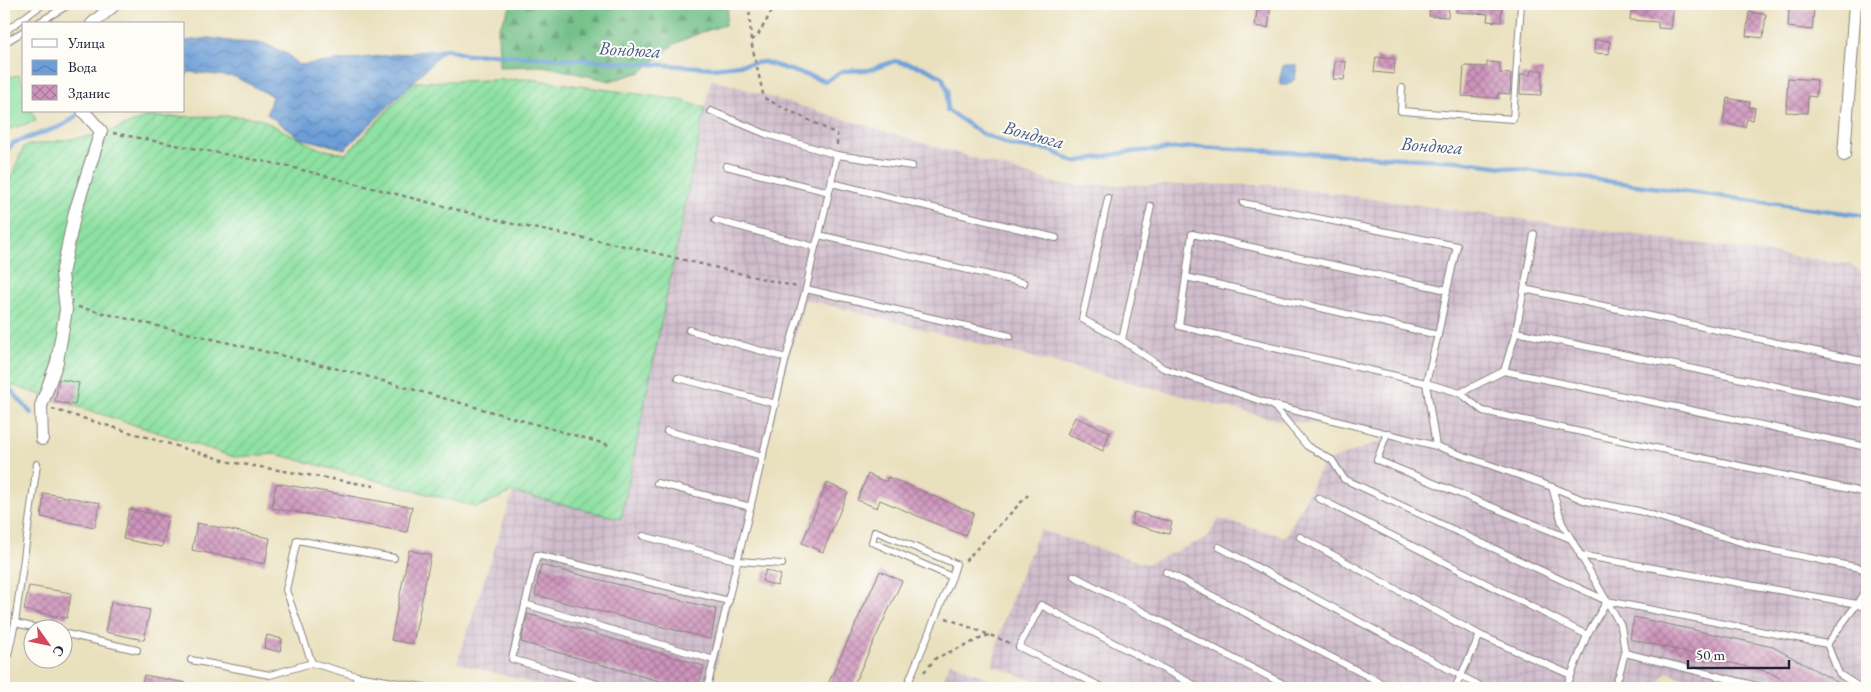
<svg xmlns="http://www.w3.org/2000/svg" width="1871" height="692" viewBox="0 0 1871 692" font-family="'EB Garamond',serif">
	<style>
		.industrial { fill: url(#industrial-grid) }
		.forest { fill: url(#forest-firs); stroke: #4a7062 }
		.garden { fill: url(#garden-furrows); stroke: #58826e }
		.pitch { fill: #8de1a2; stroke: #58826e }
		.water { fill: url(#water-waves); stroke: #476089 }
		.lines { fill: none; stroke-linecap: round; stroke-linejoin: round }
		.stream { stroke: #6c9ed7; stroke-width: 4.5 }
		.building { fill: url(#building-cross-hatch) }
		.service-casing { stroke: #86817c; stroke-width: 8 }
		.minor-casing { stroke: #86817c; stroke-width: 14 }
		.path { stroke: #86817c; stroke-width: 2.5; stroke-dasharray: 4 4; stroke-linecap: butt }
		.service { stroke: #fff; stroke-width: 6 }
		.minor { stroke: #fff; stroke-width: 12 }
		.labels { text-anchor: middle; stroke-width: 4; stroke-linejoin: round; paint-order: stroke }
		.water-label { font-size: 19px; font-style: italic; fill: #435a81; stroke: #fdfcf7 }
	</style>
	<defs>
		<pattern id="industrial-grid" width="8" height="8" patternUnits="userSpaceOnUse" patternTransform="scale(1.25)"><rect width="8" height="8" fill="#d0bdcc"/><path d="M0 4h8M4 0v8" fill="none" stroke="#b2a2b0"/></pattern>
		<pattern id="forest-firs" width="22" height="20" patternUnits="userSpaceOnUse" patternTransform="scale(1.25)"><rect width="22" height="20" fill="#72bf88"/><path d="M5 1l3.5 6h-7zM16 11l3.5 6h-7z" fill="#5d9b70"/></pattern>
		<pattern id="garden-furrows" width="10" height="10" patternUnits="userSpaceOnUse" patternTransform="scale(1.25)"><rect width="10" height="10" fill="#8de1a2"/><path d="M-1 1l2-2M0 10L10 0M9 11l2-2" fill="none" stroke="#79c18c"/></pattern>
		<pattern id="water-waves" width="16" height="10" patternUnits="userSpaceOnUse" patternTransform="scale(1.25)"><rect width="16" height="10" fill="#6c9ed7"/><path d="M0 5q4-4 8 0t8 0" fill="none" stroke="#5880b0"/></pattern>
		<pattern id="building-cross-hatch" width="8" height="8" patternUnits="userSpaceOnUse" patternTransform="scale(1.25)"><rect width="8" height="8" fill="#ce94bc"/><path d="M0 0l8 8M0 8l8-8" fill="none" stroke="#a7789a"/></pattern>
	</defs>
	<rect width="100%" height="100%" fill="#fdfcf7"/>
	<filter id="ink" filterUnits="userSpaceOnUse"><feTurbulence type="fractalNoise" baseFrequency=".02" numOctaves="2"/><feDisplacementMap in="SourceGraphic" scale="10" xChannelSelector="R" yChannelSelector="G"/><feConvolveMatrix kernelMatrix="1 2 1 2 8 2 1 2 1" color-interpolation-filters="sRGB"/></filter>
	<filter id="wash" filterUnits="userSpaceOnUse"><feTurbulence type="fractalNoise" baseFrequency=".0096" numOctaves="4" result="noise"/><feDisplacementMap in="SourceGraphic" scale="20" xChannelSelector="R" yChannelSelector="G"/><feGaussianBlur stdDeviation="1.12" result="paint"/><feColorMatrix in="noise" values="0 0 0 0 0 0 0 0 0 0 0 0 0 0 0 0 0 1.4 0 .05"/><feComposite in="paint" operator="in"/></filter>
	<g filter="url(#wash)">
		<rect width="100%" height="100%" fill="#e9e0bd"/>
		<g class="industrial">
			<polygon points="711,79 1063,185 1271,185 1849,264 1867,275 1867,688 1715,688 1666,672 1656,688 1050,688 993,665 1001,629 1018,581 1040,530 1146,564 1207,538 1219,519 1286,537 1323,463 1402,433 1277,420 805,299 784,375 711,688 553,688 457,663 513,492 621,518"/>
			<polygon points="950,662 1010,688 941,688"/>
		</g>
		<polygon class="forest" points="512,4 729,4 725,25 702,32 674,44 641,72 610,81 543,66 499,67 498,29"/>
		<polygon class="garden" points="530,79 680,100 705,108 621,519 513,492 477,507 276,454 234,457 4,383 4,194 24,146 104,134 146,117 230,116 258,118 320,149 346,154 414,82"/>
		<polygon class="pitch" points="19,75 24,89 24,111 32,111 36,121 6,130 4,134 4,78"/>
		<g class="water">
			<polygon points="209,38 237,42 263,43 289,55 298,65 446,49 345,149 300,138 267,114 272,96 235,77 189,72 184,78 184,41"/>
			<polygon points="1283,65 1297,65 1295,79 1288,85 1281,85 1279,83"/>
		</g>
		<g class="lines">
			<g class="stream">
				<polyline points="440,51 446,49 466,55 489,54 713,68 764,62 826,81 843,71 869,70 895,61 922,67 942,77 948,91 947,110 981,133 1012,146 1051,150 1074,162 1128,152 1196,147 1458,161 1867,216"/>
				<polyline points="4,154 13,143 62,126 76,116"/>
				<polyline points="4,386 10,389 31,413"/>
			</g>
		</g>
		<g id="blocks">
			<g class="building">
				<polygon points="1258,4 1271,4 1268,28 1255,26"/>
				<polygon points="1430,4 1449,4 1448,17 1429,16"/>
				<polygon points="1457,4 1502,4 1501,22 1487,21 1488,14 1456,12"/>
				<polygon points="1632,4 1674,4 1671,29 1658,28 1658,22 1630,20"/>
				<polygon points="1789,9 1814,10 1812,30 1788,27"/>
				<polygon points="1749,12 1766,14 1763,38 1746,36"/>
				<polygon points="1595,40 1610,41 1609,54 1594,53"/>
				<polygon points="1376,57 1395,59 1394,74 1374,72"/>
				<polygon points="1335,61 1346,62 1344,80 1333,79"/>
				<polygon points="1487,62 1500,63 1500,73 1511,74 1510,94 1498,93 1498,98 1462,96 1464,66 1487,67"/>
				<polygon points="1531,70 1543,70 1541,95 1520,94 1521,74 1530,75"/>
				<polygon points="1788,78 1817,80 1816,97 1808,96 1807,113 1786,112"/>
				<polygon points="1727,98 1750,102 1749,107 1755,108 1753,120 1747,119 1745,127 1723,123"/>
				<polygon points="59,379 79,383 75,405 55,402"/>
				<polygon points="1075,417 1110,432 1103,451 1067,434"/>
				<polygon points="868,474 886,482 888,477 974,513 965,536 880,500 877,508 857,500"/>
				<polygon points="276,483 412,507 407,532 272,508"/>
				<polygon points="827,483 848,492 823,552 802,543"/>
				<polygon points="44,493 100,503 95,527 41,517"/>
				<polygon points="129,509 168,517 162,547 123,539"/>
				<polygon points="1134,512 1172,522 1169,534 1131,524"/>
				<polygon points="197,523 270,538 265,564 192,550"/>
				<polygon points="409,550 431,555 413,644 391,640"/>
				<polygon points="541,565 716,609 711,639 535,595"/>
				<polygon points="766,570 781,575 777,586 762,581"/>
				<polygon points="880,571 902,581 852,688 826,688"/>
				<polygon points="29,586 71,593 67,618 24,610"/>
				<polygon points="111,602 150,610 144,640 105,632"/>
				<polygon points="528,614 704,666 698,688 684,688 521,642"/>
				<polygon points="1634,617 1773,647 1848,688 1798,688 1769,672 1630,639"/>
				<polygon points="267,635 282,639 280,652 264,648"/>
				<polygon points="144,675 186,683 185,688 141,688"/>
			</g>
		</g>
	</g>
	<g filter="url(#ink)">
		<use href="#blocks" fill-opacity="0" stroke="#86817c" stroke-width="1"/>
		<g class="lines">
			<g class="service-casing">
				<g id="service">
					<polyline points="36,24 70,4"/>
					<polyline points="4,32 43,4"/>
					<polyline points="4,43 24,31"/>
					<polyline points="1402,88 1401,111 1513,119 1521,4"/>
					<polyline points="711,111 766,134 837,155 829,192 726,166"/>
					<polyline points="837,155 912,166"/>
					<polyline points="832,183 1056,238"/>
					<polyline points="1108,198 1082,319 1122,340 1163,368 1273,405 1436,446"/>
					<polyline points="1243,203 1457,246 1447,290 1192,234 1179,326 1426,383 1460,393 1504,371 1516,332"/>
					<polyline points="715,220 815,247 819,235 1024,283"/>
					<polyline points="819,235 829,192"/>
					<polyline points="815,247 806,289 1010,336"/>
					<polyline points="1186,277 1438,335 1447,290"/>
					<polyline points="1524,289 1534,234"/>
					<polyline points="689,330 786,358"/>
					<polyline points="1438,335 1426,383 1436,446 1552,487"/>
					<polyline points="1122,340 1151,206"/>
					<polyline points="1867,362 1524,289 1516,332 1867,405"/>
					<polyline points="1504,371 1867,447"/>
					<polyline points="678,378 776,404"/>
					<polyline points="1460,393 1483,411 1867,493"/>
					<polyline points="1273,405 1307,446 1332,460 1344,479 1607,601 1827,644 1839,674 1861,688"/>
					<polyline points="667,431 763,456"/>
					<polyline points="1387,433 1377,460 1571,539"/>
					<polyline points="657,483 751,507"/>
					<polyline points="1318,498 1587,635"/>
					<polyline points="643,536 739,561 782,564"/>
					<polyline points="1300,537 1480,635 1455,688"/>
					<polyline points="1219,547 1484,688"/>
					<polyline points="1580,555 1857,604 1867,609"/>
					<polyline points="1166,572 1391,688"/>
					<polyline points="1074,576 1291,688"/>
					<polyline points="525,604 714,660"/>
					<polyline points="15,623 46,630"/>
					<polyline points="62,633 137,650"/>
					<polyline points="1480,635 1571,675"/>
					<polyline points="1827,644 1857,604 1867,587"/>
					<polyline points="1625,653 1765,688"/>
					<polyline points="191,660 270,675 312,663"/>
					<polyline points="4,673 15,623 37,464"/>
					<polyline points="357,676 312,663 286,590 297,540 394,558"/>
					<polyline points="355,688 357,676 429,688"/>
					<polyline points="610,688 512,659 537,555 729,601"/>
					<polyline points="707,688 786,358 806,289"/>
					<polyline points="906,688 952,577 956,564 875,531 872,542 952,577"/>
					<polyline points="1104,688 1019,647 1041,605 1200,688"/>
					<polyline points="1566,688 1587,635 1607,601"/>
					<polyline points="1613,688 1619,675 1625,653 1621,626 1562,523 1552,487 1586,501 1639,511 1760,548 1860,568 1867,571"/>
				</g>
			</g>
			<g class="minor-casing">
				<g id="minor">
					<polyline points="92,24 115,4"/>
					<polyline points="1844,155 1855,4"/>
					<polyline points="42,439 41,406 57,362 66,310 62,274 75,212 101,131 83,111"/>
				</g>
			</g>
			<g class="path">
				<polyline points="749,4 751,41"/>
				<polyline points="776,4 758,35 751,41 764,98 837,134 837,146"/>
				<polyline points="113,133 287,166 517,225 630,247 797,287"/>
				<polyline points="78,307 355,373 609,445"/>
				<polyline points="52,409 230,462 374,486"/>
				<polyline points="965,561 1028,495"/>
				<polyline points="946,618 1010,643"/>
				<polyline points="924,672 936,658 989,635"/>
			</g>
			<use href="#service" class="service"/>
			<use href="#minor" class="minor"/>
		</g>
	</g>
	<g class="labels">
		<g class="water-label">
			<text transform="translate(630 49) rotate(3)" y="7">Вондюга</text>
			<text transform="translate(1034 134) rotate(15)" y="7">Вондюга</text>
			<text transform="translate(1432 145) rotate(4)" y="7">Вондюга</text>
		</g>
	</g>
	<rect width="1871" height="692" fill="none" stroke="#fdfcf7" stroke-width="20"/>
	<rect x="22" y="22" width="162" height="90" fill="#fdfcf7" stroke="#a5a5ac"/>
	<rect x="32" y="39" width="25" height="8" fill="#ffffff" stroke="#a5a5ac"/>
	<text x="68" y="48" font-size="15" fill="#22223b">Улица</text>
	<rect x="32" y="60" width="25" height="15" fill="url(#water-waves)" stroke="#a5a5ac"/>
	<text x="68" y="72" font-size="15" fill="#22223b">Вода</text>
	<rect x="32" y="85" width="25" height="15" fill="url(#building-cross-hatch)" stroke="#a5a5ac"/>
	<text x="68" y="98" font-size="15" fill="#22223b">Здание</text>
	<g transform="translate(48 644) rotate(123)"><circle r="24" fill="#fdfcf7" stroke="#a5a5ac"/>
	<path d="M0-4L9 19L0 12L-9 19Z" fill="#d1495b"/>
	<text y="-8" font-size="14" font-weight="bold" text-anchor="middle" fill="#22223b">С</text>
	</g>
	<path d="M1688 660v8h101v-8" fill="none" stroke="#22223b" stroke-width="2.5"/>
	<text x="1696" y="660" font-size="15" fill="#22223b" stroke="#fdfcf7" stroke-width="4" paint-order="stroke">50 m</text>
</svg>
